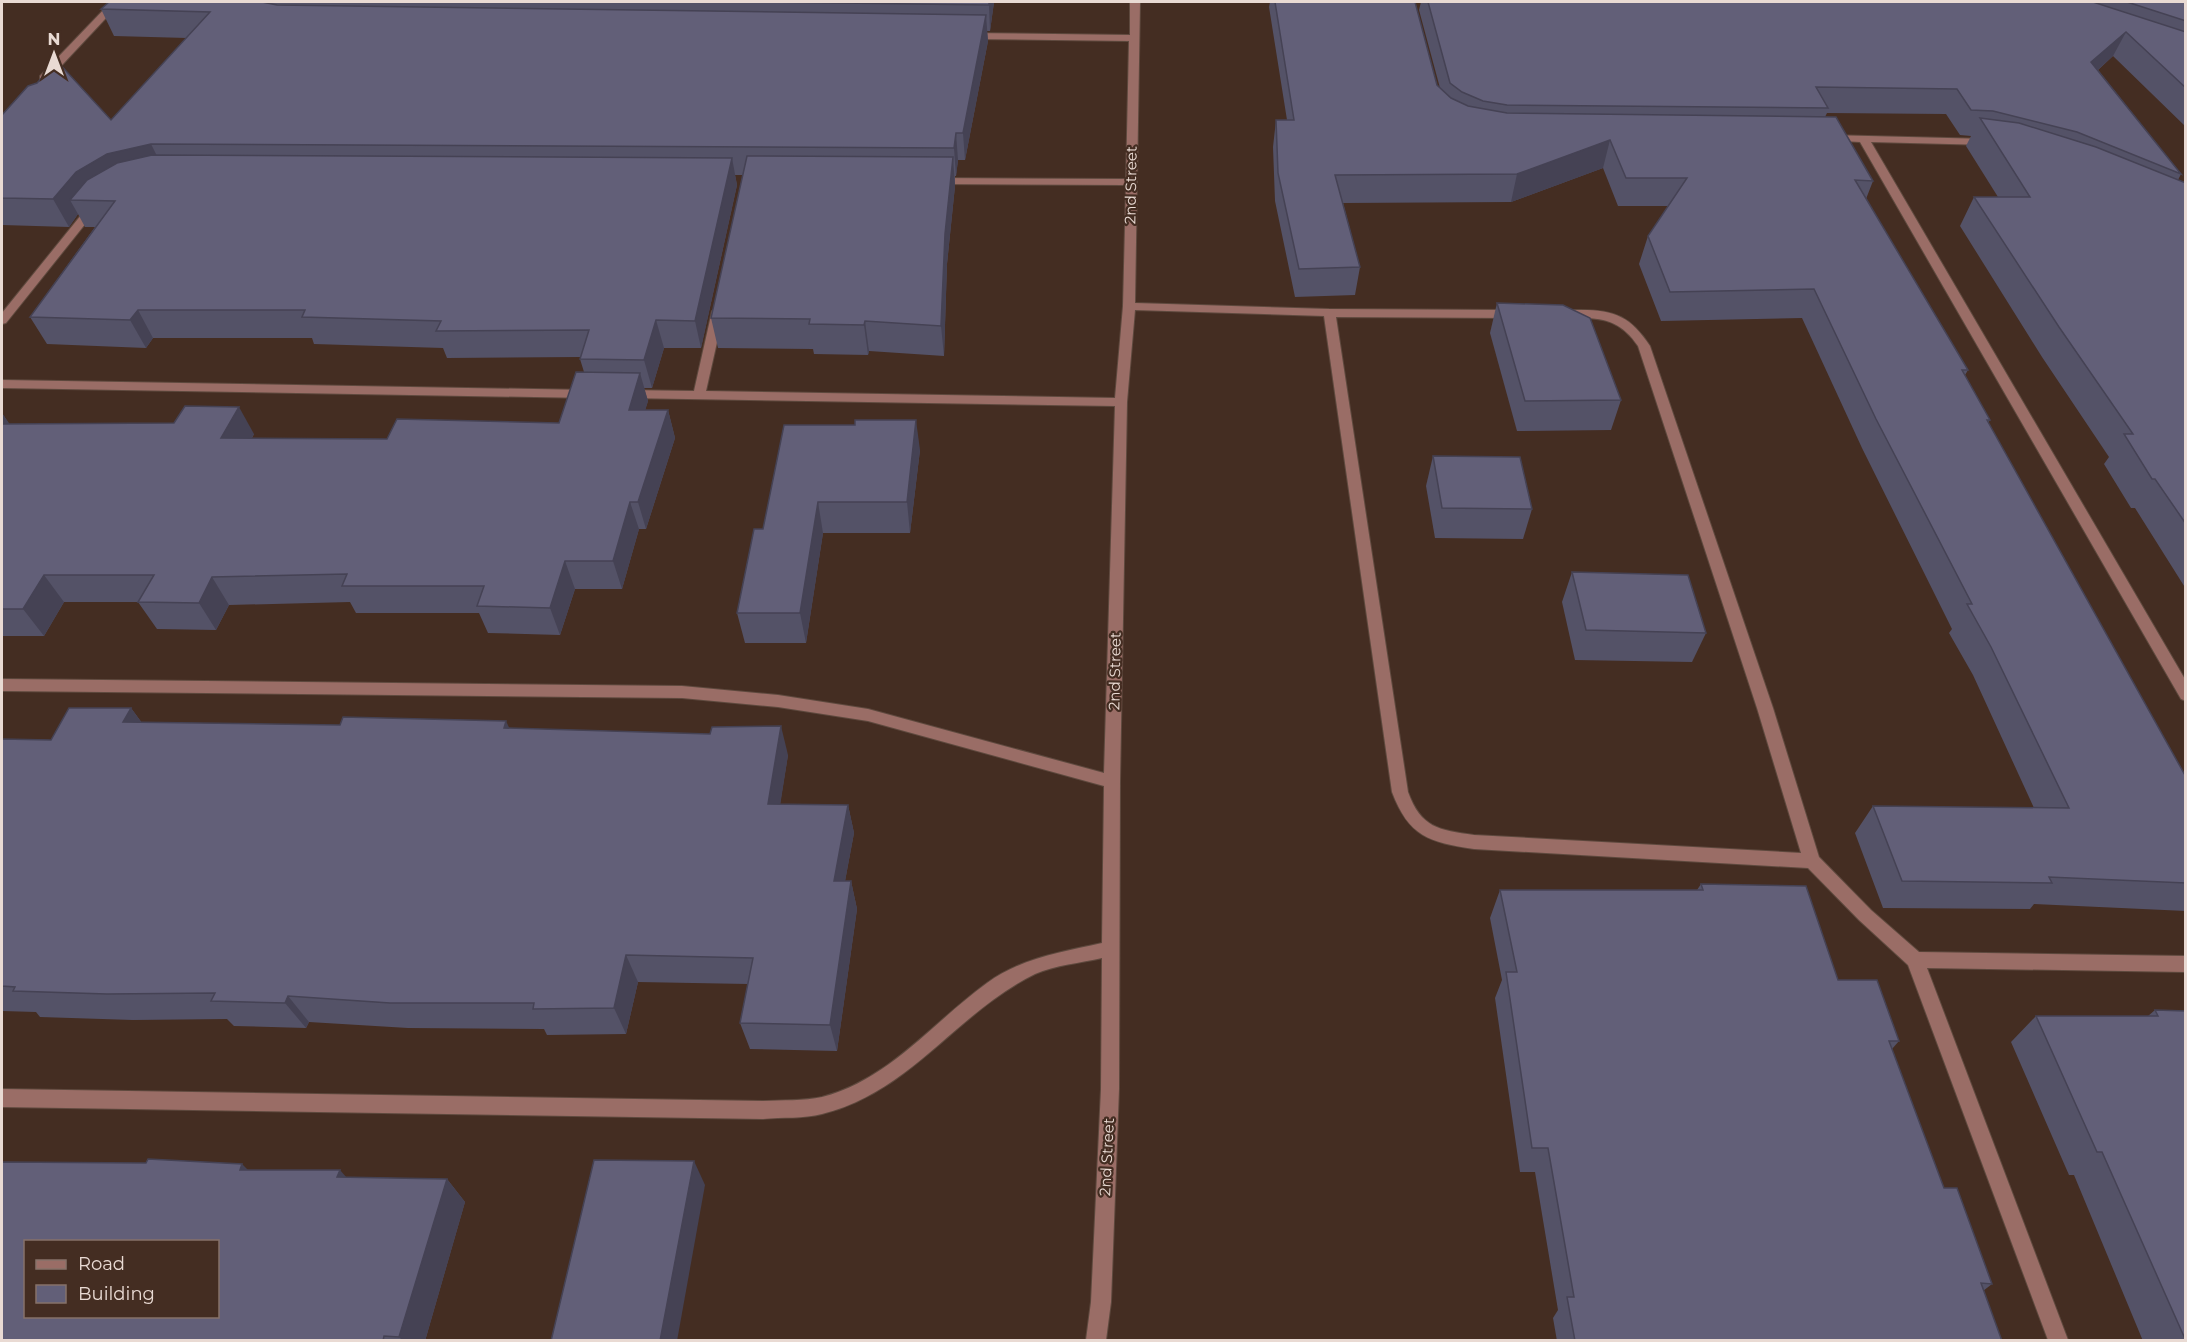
<svg xmlns="http://www.w3.org/2000/svg" width="2187" height="1342" viewBox="0 0 2187 1342" font-family="Montserrat,sans-serif">
	<style>
		.lines { fill: none; stroke-linecap: round; stroke-linejoin: round }
		.minor-casing { stroke: #5e493e; stroke-width: 2 }
		.minor { fill: #9a6d66; fill-rule: evenodd }
		.wall { fill: #545267 }
		.shaded-wall { fill: #454254 }
		.building { fill: #625f78; stroke: #454254; stroke-width: 1.5; fill-rule: evenodd }
		.labels { text-anchor: middle; stroke-width: 4.5; stroke-linejoin: round; paint-order: stroke }
		.street-label { font-size: 15px; fill: #e9dad3; stroke: #442d22 }
	</style>
	<rect width="100%" height="100%" fill="#442d22"/>
	<g class="lines">
		<g class="minor-casing">
			<g id="minor">
				<polygon points="111,2 121,2 48,80 40,80 40,76"/>
				<path d="M1130,2H1140L1135,303L1329,309L1513,310L1519,314L1513,318L1336,317L1408,792C1421,828 1439,830 1474,835L1801,853L1757,708L1638,346C1622,322 1604,317 1576,318C1569,318 1563,319 1558,314C1564,309 1573,310 1581,310C1615,310 1631,317 1650,346L1773,708L1819,857L1871,910L1919,952L2186,956V972L1927,968L2068,1340H2048L1908,965L1859,920L1808,868L1474,849C1429,842 1409,837 1392,792L1324,316L1135,310L1127,402L1120,782L1119,1089L1111,1302L1106,1340H1086L1091,1302L1101,1089L1102,958C1081,963 1055,965 1035,974C957,1012 911,1092 822,1114C804,1119 782,1117 763,1119L2,1107V1089L763,1101C782,1100 804,1101 822,1097C889,1080 933,1022 987,983C1021,958 1062,952 1102,943L1104,786L868,721L778,707L682,698L2,691V679L682,686L778,695L868,709L1104,773L1115,406L625,398L619,394L625,390L694,391L712,311L718,307L724,311L706,391L1115,398L1123,306L1126,185L936,184L931,181L936,178L1126,179L1129,41L968,39L963,36L968,33L1130,35Z"/>
				<polygon points="1829,135 1988,139 1993,142 1988,145 1871,142 2186,681 2186,701 2181,699 1860,142 1825,140 1825,136"/>
				<polygon points="94,203 100,206 98,208 6,323 2,324 2,313 90,204"/>
				<polygon points="2,380 589,390 595,394 589,398 2,388"/>
			</g>
		</g>
		<use href="#minor" class="minor"/>
	</g>
	<g class="wall">
		<polygon points="109,2 994,2 990,31 987,31 988,41 965,160 958,160 956,176 955,176 955,186 947,264 944,356 869,351 868,355 814,354 813,349 718,348 711,318 743,175 735,175 737,185 701,348 664,348 652,388 644,388 648,401 645,410 668,410 675,438 646,529 639,529 622,589 575,589 560,635 488,633 479,613 356,613 350,602 229,605 216,630 157,629 138,602 64,602 44,636 2,636 2,413 9,424 254,434 252,438 387,439 559,423 584,372 580,359 580,357 447,358 443,348 314,344 312,338 153,338 146,348 47,344 30,317 95,227 85,227 78,214 69,227 2,225 2,115 111,120 187,38 114,36 101,9"/>
		<polygon points="1270,2 1415,2 1437,85 1440,88 1419,10 1421,2 2186,2 2186,127 2113,56 2098,70 2181,174 2178,180 2186,183 2186,589 2135,508 2131,508 2104,464 2109,457 2042,357 1960,226 1974,197 1998,197 1966,146 1971,136 1960,135 1946,114 1827,113 1825,117 1873,181 1866,199 1968,370 1965,375 1990,420 1988,423 2186,777 2186,911 2034,904 2030,909 1883,908 1855,833 1873,806 2034,808 1973,675 1949,633 1952,629 1862,448 1802,318 1661,321 1639,264 1648,236 1669,206 1618,206 1603,168 1511,202 1343,203 1360,267 1355,295 1295,297 1275,201 1273,147 1276,120 1287,120 1269,7"/>
		<polygon points="1497,303 1621,400 1611,430 1517,431 1490,333"/>
		<polygon points="920,450 910,533 823,533 806,643 745,643 737,613 763,529"/>
		<polygon points="1433,456 1532,509 1523,539 1435,538 1426,486"/>
		<polygon points="1572,572 1706,633 1692,662 1575,660 1562,602"/>
		<polygon points="131,708 142,723 509,728 788,755 780,804 848,805 854,833 845,881 851,881 857,909 837,1051 750,1049 740,1023 748,984 638,982 626,1034 547,1035 544,1029 408,1028 309,1022 306,1028 234,1026 227,1019 133,1020 40,1017 36,1012 2,1011 2,739 51,740"/>
		<polygon points="1701,884 1838,980 1899,1041 1892,1049 1944,1188 1992,1284 1983,1291 2002,1341 1557,1341 1553,1318 1558,1310 1535,1172 1520,1172 1495,998 1502,980 1490,918 1500,890 1697,890"/>
		<polygon points="2155,1010 2186,1011 2186,1341 2143,1341 2074,1175 2069,1175 2011,1042 2036,1016 2148,1016"/>
		<polygon points="249,1170 346,1177 447,1179 465,1202 425,1341 2,1341"/>
	</g>
	<g class="shaded-wall">
		<polygon points="989,2 994,2 990,31 989,5"/>
		<polygon points="986,15 988,41 965,160 963,133"/>
		<polygon points="2126,32 2113,56 2079,87 2091,62"/>
		<polygon points="956,133 958,160 956,176 954,148"/>
		<polygon points="1610,140 1603,168 1511,202 1517,174"/>
		<polygon points="151,144 165,172 70,200 78,214 69,227 53,199 76,172 107,154"/>
		<polygon points="953,157 955,186 947,264 944,356 941,326 945,234"/>
		<polygon points="732,158 737,185 701,348 695,321"/>
		<polygon points="138,310 153,338 146,348 130,320"/>
		<polygon points="656,320 664,348 652,388 644,360"/>
		<polygon points="865,321 869,351 868,355 864,325"/>
		<polygon points="640,373 648,401 637,438 629,410"/>
		<polygon points="239,407 254,434 236,465 221,438"/>
		<polygon points="668,410 675,438 646,529 638,502"/>
		<polygon points="2,413 20,439 2,438"/>
		<polygon points="916,420 920,450 910,533 907,502"/>
		<polygon points="630,502 639,529 622,589 613,561"/>
		<polygon points="818,502 823,533 806,643 800,613"/>
		<polygon points="565,561 575,589 560,635 550,608"/>
		<polygon points="44,575 64,602 44,636 23,609"/>
		<polygon points="212,577 229,605 216,630 199,603"/>
		<polygon points="131,708 152,737 123,722"/>
		<polygon points="506,721 519,749 504,728"/>
		<polygon points="781,726 788,755 776,832 768,804"/>
		<polygon points="848,805 854,833 840,908 834,881"/>
		<polygon points="851,881 857,909 837,1051 830,1025"/>
		<polygon points="626,955 638,982 626,1034 614,1008"/>
		<polygon points="288,996 309,1022 306,1028 285,1003"/>
		<polygon points="694,1161 705,1185 677,1341 660,1341"/>
		<polygon points="242,1164 266,1188 240,1170"/>
		<polygon points="340,1170 361,1194 337,1177"/>
		<polygon points="447,1179 465,1202 425,1341 403,1341 399,1337"/>
	</g>
	<g class="building">
		<polygon points="109,2 262,2 277,5 986,15 963,133 956,133 954,148 151,144 107,154 76,172 53,199 2,198 2,115 28,86 37,83 57,61 111,120 210,12 101,9"/>
		<polygon points="764,2 989,2 989,5"/>
		<polygon points="1275,2 1415,2 1437,85 1451,98 1468,106 1507,113 1836,117 1873,181 1855,180 1968,370 1962,370 1990,420 1987,420 2186,777 2186,883 2049,877 2052,883 1902,881 1873,806 2069,808 1991,647 1967,604 1972,604 1876,419 1814,289 1670,292 1648,236 1687,178 1626,178 1610,140 1517,174 1335,175 1360,267 1299,269 1278,173 1276,120 1294,120"/>
		<polygon points="1428,2 2093,2 2186,32 2186,88 2126,32 2091,62 2181,174 2077,132 1993,111 1971,110 1957,89 1816,87 1828,108 1507,105 1483,101 1462,92 1450,83"/>
		<polygon points="2127,2 2186,2 2186,21"/>
		<polygon points="1980,118 2019,123 2096,147 2186,183 2186,524 2155,479 2152,479 2124,434 2133,434 2059,327 1974,197 2030,197"/>
		<polygon points="152,155 732,158 695,321 656,320 644,360 580,359 589,330 436,331 441,321 302,317 305,310 138,310 130,320 30,317 115,201 70,200 87,180 117,163"/>
		<polygon points="747,156 953,157 945,234 941,326 865,321 864,325 809,324 810,319 711,318"/>
		<polygon points="1497,303 1563,305 1590,318 1621,400 1525,401"/>
		<polygon points="576,372 640,373 629,410 668,410 638,502 630,502 613,561 565,561 550,608 477,606 484,586 342,586 347,574 212,577 199,603 138,602 154,575 44,575 23,609 2,609 2,424 174,423 185,406 239,407 221,438 387,439 397,419 559,423"/>
		<polygon points="855,420 916,420 907,502 818,502 800,613 737,613 754,529 763,529 784,425 855,425"/>
		<polygon points="1433,456 1520,457 1532,509 1442,508"/>
		<polygon points="1572,572 1688,575 1706,633 1586,630"/>
		<polygon points="69,708 131,708 123,722 340,725 343,717 506,721 504,728 710,734 712,727 781,726 768,804 848,805 834,881 851,881 830,1025 740,1023 753,958 626,955 614,1008 533,1009 534,1003 390,1003 288,996 285,1003 211,1001 215,993 107,994 13,991 15,987 2,986 2,739 51,740"/>
		<polygon points="1701,884 1806,886 1838,980 1877,980 1899,1041 1889,1041 1944,1188 1957,1188 1992,1284 1981,1283 2002,1341 1575,1341 1567,1297 1574,1297 1548,1148 1532,1148 1506,972 1517,972 1500,890 1703,890"/>
		<polygon points="2155,1010 2186,1011 2186,1341 2102,1152 2097,1152 2036,1016 2158,1016"/>
		<path d="M148,1159L242,1164L240,1170H340L337,1177L447,1179L399,1337L384,1336L383,1341H2V1162L146,1163ZM26,1242H218V1317H26Z"/>
		<polygon points="594,1160 694,1161 660,1341 551,1341"/>
	</g>
	<g class="labels">
		<g class="street-label">
			<text transform="translate(1131 185) rotate(-89)" y="5">2nd Street</text>
			<text transform="translate(1115 671) rotate(-89)" y="5">2nd Street</text>
			<text transform="translate(1107 1157) rotate(-87)" y="5">2nd Street</text>
		</g>
	</g>
	<rect width="2187" height="1342" fill="none" stroke="#e9dad3" stroke-width="6"/>
	<rect x="24" y="1240" width="195" height="78" fill="#442d22" stroke="#867269" stroke-width="1.5"/>
	<rect x="36" y="1260" width="30" height="9" fill="#9a6d66" stroke="#867269" stroke-width="1.5"/>
	<text x="78" y="1270" font-size="18" fill="#e9dad3">Road</text>
	<rect x="36" y="1285" width="30" height="18" fill="#625f78" stroke="#867269" stroke-width="1.5"/>
	<text x="78" y="1300" font-size="18" fill="#e9dad3">Building</text>
	<g transform="translate(54 54)" stroke="#442d22" stroke-width="4.5" paint-order="stroke">
	<path d="M0-4.5L10 22L0 15L-10 22Z" fill="#e9dad3"/>
	<text y="-9" font-size="16" font-weight="bold" text-anchor="middle" fill="#e9dad3">N</text>
	</g>
</svg>
